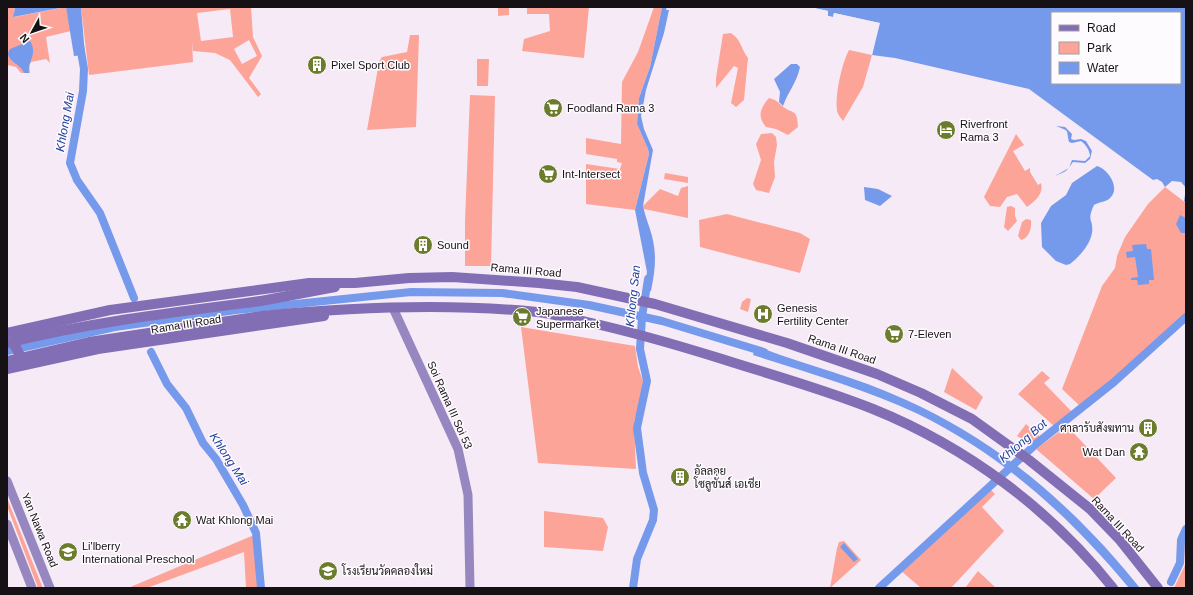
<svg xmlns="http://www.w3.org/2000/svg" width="1193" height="595" viewBox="0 0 1193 595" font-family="Helvetica,Sarabun,sans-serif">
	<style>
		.green { fill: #fda498; fill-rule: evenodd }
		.water { fill: #769aeb; fill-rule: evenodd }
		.pier { fill: #f7eaf7 }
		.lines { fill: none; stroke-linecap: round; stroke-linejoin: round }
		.canal { stroke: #769aeb; stroke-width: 8 }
		.secondary { stroke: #9787c1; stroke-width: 9 }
		.primary { stroke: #826eb5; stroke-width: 10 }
		.primary-bridge { stroke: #826eb5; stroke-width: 10 }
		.labels { text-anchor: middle; stroke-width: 3; stroke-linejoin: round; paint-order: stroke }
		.poi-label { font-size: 11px; fill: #161115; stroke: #fefbfe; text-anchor: start }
		.street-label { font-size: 11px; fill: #161115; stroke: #fefbfe }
		.water-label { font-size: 12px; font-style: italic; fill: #1f3f9d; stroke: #fefbfe }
	</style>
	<rect width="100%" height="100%" fill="#f7eaf7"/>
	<g class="green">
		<polygon points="7,7 14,7 15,9 14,17 66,7 71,31 46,37 50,63 46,59 31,62 29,65 30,73 21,73 16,67 7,65"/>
		<path d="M81,7H251L253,37L262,56L249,78L261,94L258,97L230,60L215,53L193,51L192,41L193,62L89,75ZM230,9L233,37L201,41L197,13ZM249,40L257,56L242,64L234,49Z"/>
		<polygon points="498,7 509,7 509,15 498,16"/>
		<polygon points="527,7 589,7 584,58 522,51 524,39 550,31 549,14 527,14"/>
		<polygon points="654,7 662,7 650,67 639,98 637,124 648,149 649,154 635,210 586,204 586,164 620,169 622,163 617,162 617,159 586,154 586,138 621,144 622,82 638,52"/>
		<path d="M731,33C742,41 740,47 748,58L744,100L736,107L731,103L738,68L734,66L716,88V78L723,34Z"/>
		<polygon points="410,35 419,35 416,127 367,130 379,62 382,57 407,52"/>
		<path d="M849,50L872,55L863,87L843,121C841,118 837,114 837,110C835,94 842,63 849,50Z"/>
		<polygon points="477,59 489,59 488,86 477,86"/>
		<polygon points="470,95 495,96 491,266 465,266 465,221"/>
		<path d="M769,98C776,100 777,101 782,106C794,115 797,108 798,127L788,135L776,129L766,127C757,117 760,108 769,98Z"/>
		<polygon points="772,133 776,137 777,145 774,162 775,177 769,193 756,190 753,184 761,160 756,144 761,134"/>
		<path d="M1016,134L1024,145L1013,151L1025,171L1030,168V172L1038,185L1041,183C1044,194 1035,201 1027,207L1017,194L1007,197L1000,207L990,206L984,197Z"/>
		<polygon points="665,173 688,177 688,183 664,179"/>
		<polygon points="688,186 688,218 644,209 643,206 660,189 678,196 681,188"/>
		<polygon points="1165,187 1186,203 1186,314 1132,363 1080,406 1062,389 1102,286 1115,268 1117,256 1125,237 1148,204"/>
		<polygon points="1011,206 1015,208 1015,216 1017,221 1008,231 1004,227 1007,207"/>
		<polygon points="727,214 800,233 810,239 800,273 700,247 699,220"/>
		<path d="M1026,219L1031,220C1032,228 1029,238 1021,240L1018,236L1022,222Z"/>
		<polygon points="747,298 751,299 748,312 740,309 742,302"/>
		<polygon points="521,327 635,346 638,367 643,381 641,398 634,422 636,469 538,463"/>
		<polygon points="952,368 983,397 976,410 944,392"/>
		<polygon points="1042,371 1050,378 1044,383 1072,412 1054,426 1018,394"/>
		<polygon points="1026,424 1040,437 1030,444 1017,436"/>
		<polygon points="1067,426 1116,478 1094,499 1036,449"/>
		<polygon points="991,490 995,494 982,507 1004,531 951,588 921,588 900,570"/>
		<polygon points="7,498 42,586 42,588 38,588 7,506"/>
		<polygon points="544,511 603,518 608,527 603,551 544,547"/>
		<polygon points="254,535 256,544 258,588 246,588 244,552 147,588 128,588"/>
		<polygon points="1186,538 1186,588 1174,588 1185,565 1184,543"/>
		<polygon points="844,541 861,560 830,588 837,548 839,542"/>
		<polygon points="978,571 996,588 965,588"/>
	</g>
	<g class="water">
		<polygon points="14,7 65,7 13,17 15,9"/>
		<polygon points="66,7 81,7 85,55 74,56"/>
		<path d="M662,7H667L666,10H669L664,33L646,90L641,116L644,129L653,150L643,206C645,216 649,225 652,236C657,256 655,271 651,291L644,289L647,272L635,210L649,154L648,149L637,124L639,98L650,67Z"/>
		<path d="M810,7H1186V203L1184,201L1186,188L1181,182L1172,181L1165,187L1162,182L1157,179L1153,180L1029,89L895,58L872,55L879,23L834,13L833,17L827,16L828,11ZM1052,13H1180V83H1052Z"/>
		<path d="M30,41C38,54 28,60 29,73H24C21,64 9,63 8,53L10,49Z"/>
		<path d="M791,64H797L800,67C797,82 788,92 783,106L779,102L780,92L774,79Z"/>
		<path d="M1056,126L1065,127L1072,134L1071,139L1074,140L1081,139L1086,141L1092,151L1090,159L1085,163L1073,162C1066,172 1067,171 1055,176L1069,168L1072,160L1085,161L1090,156C1089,149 1086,145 1081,141L1072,143L1069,142C1066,128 1070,132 1056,126Z"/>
		<path d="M1097,166C1108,169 1122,189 1109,199C1105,202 1099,202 1094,205C1086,222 1094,219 1092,233C1090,245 1079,257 1070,264L1066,265L1056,261L1042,247L1041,223L1051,206L1066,195L1072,183Z"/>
		<polygon points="864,187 878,189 892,196 880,206 865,200"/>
		<polygon points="1180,215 1186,218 1186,233 1181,233 1176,224"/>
		<polygon points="1146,244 1147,249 1151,249 1154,280 1149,280 1149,284 1138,285 1137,280 1131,280 1131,278 1138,277 1135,257 1127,258 1126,252 1133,251 1132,245"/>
		<path d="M756,346C805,365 856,377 904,399C999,441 1076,508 1140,588H1129C1070,517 1002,455 918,414C865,389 809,373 753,355Z"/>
		<polygon points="844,543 858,559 854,562 840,547"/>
	</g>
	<polygon class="pier" points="808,7 828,11 828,16 833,17 834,13 880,23 872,55 870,54 877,24 836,15 834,19 827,18 826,13"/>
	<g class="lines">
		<g class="canal">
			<polyline points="80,45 84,69 83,91 70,163 77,180 100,213 134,298"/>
			<polyline points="7,351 115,327 236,310 411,292 502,293 589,305 662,321 764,352"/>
			<polyline points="151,352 167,384 186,408 203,443 216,459 243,505 256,533 261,588"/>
			<polyline points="1171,582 1180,563 1181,540 1186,529"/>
			<polyline points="633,588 637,559 653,520 654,510 643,473 637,428 647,381 640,349 642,317 648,279"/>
			<polyline points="879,588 1036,444 1114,382 1186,317"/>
		</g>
		<g class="secondary">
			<polyline points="393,308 458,449 468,495 470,588"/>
			<polyline points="7,481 50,588"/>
			<polyline points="7,524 32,588"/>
		</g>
		<g class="primary">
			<polyline points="261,301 335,287"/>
			<path d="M262,316C353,307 445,303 537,312C553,314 570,318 587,322C633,332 677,345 722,359C772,375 823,389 873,409C967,447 1050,509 1113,588"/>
			<polyline points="7,333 110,310 309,283 355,283 409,278 452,277 539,283 577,287 655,304 787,343 877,374 921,393 972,419 1029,460 1090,509 1119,539 1158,588"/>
			<polyline points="19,334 15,346 21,357 28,362"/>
			<polyline points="7,369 98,349 324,316"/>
		</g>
		<g class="primary-bridge">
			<path d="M7,343C91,322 175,312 261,301"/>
			<polyline points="7,361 89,342 262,316"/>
		</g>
	</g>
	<defs>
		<g id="building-disc" transform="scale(1)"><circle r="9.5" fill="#6b7d2c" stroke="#fefbfe"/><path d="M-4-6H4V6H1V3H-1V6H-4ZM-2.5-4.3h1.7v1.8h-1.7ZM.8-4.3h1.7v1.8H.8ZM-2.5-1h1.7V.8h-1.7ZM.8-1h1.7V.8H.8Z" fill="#fff"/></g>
		<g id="supermarket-disc" transform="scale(1)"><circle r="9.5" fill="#6b7d2c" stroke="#fefbfe"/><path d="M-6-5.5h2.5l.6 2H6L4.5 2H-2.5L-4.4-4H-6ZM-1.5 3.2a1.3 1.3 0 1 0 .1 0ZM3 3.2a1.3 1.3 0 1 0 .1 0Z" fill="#fff"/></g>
		<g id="hotel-disc" transform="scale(1)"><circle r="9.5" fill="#6b7d2c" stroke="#fefbfe"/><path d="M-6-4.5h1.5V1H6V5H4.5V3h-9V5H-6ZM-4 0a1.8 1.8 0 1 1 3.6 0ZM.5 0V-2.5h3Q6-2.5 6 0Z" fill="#fff"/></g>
		<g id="hospital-disc" transform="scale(1)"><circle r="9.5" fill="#6b7d2c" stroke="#fefbfe"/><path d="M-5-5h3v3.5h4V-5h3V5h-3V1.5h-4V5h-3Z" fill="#fff"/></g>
		<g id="temple-disc" transform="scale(1)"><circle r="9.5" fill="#6b7d2c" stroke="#fefbfe"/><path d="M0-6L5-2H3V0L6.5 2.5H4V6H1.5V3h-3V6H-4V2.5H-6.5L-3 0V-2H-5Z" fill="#fff"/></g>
		<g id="school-disc" transform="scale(1)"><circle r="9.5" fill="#6b7d2c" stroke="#fefbfe"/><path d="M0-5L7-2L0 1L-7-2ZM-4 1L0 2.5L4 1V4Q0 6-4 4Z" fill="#fff"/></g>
	</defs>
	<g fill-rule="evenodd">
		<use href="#building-disc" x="317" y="65"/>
		<use href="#supermarket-disc" x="553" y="108"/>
		<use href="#hotel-disc" x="946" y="130"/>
		<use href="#supermarket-disc" x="548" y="174"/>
		<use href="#building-disc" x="423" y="245"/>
		<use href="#hospital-disc" x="763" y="314"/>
		<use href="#supermarket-disc" x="522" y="317"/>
		<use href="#supermarket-disc" x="894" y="334"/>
		<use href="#building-disc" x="1148" y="428"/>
		<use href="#temple-disc" x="1139" y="452"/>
		<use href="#building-disc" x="680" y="477"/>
		<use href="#temple-disc" x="182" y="520"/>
		<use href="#school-disc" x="68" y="552"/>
		<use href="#school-disc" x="328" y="571"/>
	</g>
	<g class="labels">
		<g class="poi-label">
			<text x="331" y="69">Pixel Sport Club</text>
			<text x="567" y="112">Foodland Rama 3</text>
			<text x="960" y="128">Riverfront<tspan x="960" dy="13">Rama 3</tspan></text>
			<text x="562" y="178">Int-Intersect</text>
			<text x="437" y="249">Sound</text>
			<text x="777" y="312">Genesis<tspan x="777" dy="13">Fertility Center</tspan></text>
			<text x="536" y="315">Japanese<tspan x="536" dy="13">Supermarket</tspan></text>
			<text x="908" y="338">7-Eleven</text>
			<text x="1134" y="432" text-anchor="end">ศาลารับสังฆทาน</text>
			<text x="1125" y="456" text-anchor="end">Wat Dan</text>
			<text x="694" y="475">อัลลอย<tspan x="694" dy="13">โซลูชั่นส์ เอเชีย</tspan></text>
			<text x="196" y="524">Wat Khlong Mai</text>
			<text x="82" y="550">Li'lberry<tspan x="82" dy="13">International Preschool</tspan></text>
			<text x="342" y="575">โรงเรียนวัดคลองใหม่</text>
		</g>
		<g class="street-label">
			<text transform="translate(526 270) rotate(5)" y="4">Rama III Road</text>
			<text transform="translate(186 324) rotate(-9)" y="4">Rama III Road</text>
			<text transform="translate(842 349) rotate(19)" y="4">Rama III Road</text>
			<text transform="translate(450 405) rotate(66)" y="4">Soi Rama III Soi 53</text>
			<text transform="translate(1118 524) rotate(47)" y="4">Rama III Road</text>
			<text transform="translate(40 530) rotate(68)" y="4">Yan Nawa Road</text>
		</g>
		<g class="water-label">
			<text transform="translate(65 122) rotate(-80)" y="4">Khlong Mai</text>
			<text transform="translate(633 296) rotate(-84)" y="4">Khlong San</text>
			<text transform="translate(1023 441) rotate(-41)" y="4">Khlong Bot</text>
			<text transform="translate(229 459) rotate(57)" y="4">Khlong Mai</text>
		</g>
	</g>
	<rect width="1193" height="595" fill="none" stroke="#161115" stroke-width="16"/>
	<rect x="1051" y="12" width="130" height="72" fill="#fefbfe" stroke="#a19da1"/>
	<rect x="1059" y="25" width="20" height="6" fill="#826eb5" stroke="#a19da1"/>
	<text x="1087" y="32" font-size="12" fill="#161115">Road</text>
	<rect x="1059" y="42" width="20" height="12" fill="#fda498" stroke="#a19da1"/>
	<text x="1087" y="52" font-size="12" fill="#161115">Park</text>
	<rect x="1059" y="62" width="20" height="12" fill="#769aeb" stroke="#a19da1"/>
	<text x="1087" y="72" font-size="12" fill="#161115">Water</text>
	<g transform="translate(32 32) rotate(230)" stroke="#fefbfe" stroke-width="3" paint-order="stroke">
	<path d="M0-3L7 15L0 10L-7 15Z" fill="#161115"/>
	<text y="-6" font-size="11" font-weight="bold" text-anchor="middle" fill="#161115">N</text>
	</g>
</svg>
